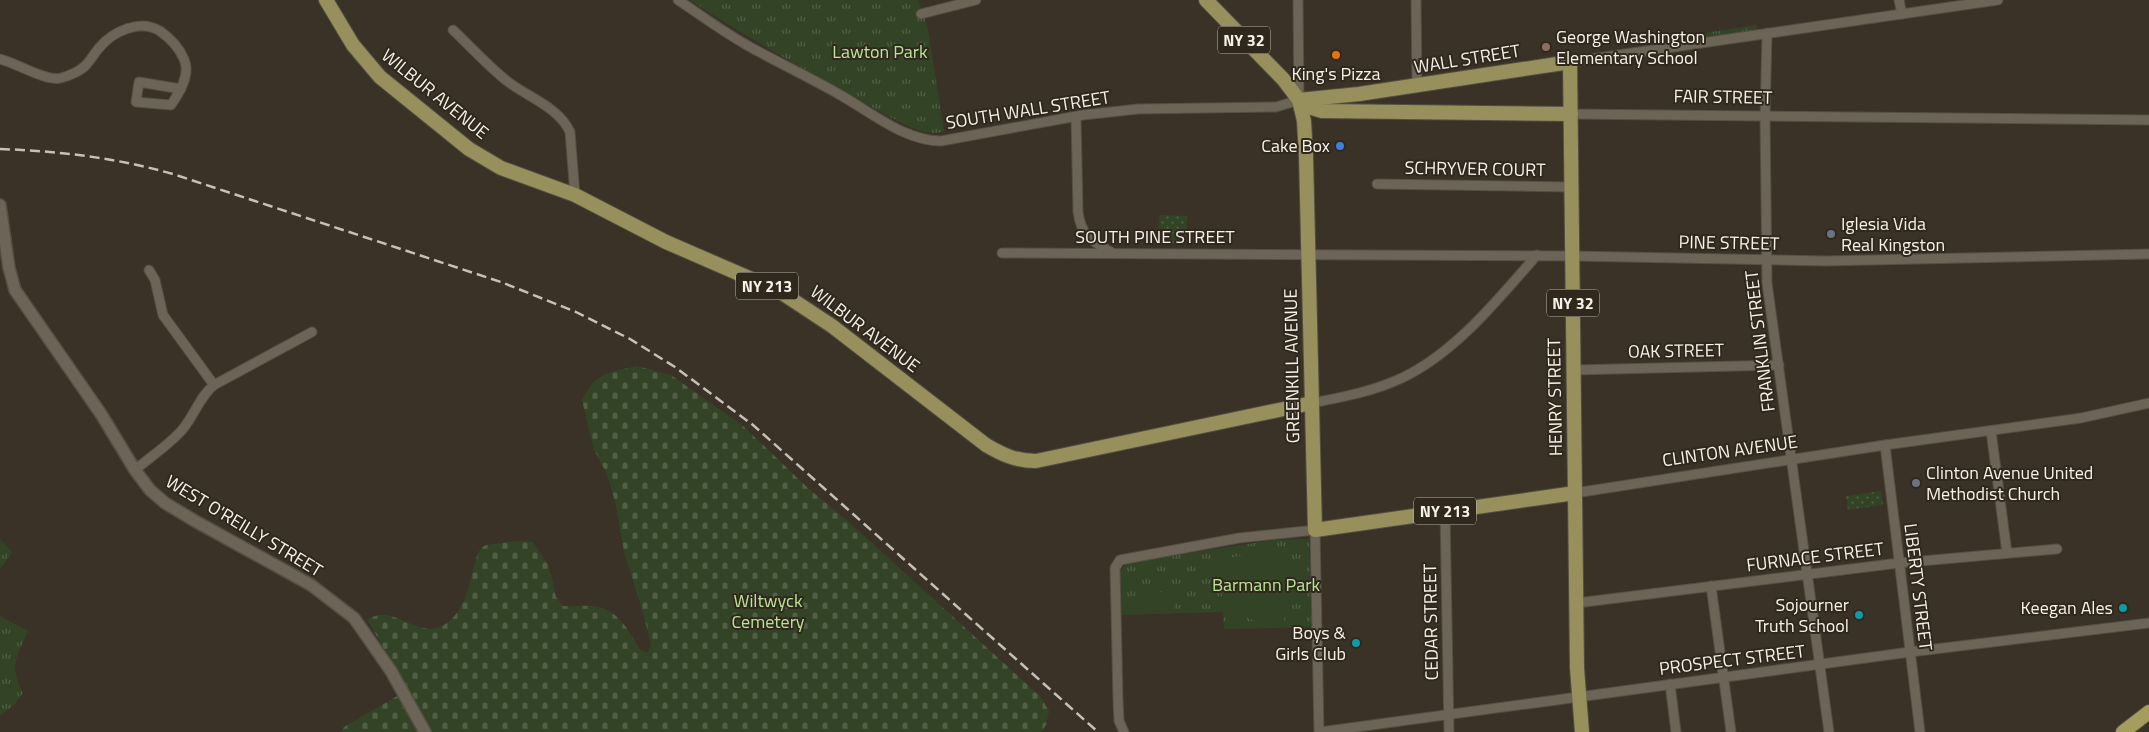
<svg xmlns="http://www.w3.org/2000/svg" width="2149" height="732" viewBox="0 0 2149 732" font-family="'Titillium Web',sans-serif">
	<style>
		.grass { fill: url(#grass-tufts) }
		.cemetery { fill: url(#cemetery-stones) }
		.garden { fill: url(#garden-dots) }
		.pitch { fill: #334426 }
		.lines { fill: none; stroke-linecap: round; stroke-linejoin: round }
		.minor-casing { stroke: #544e43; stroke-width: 11 }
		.tertiary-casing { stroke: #544e43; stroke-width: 14 }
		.primary-casing { stroke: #544e43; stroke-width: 16 }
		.trunk-casing { stroke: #544e43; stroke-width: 16 }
		.minor { stroke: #6d6458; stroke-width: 9 }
		.tertiary { stroke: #6d6458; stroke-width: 11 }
		.primary { stroke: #978f5c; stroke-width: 14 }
		.trunk { stroke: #a59d5d; stroke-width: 14 }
		.rail { stroke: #c6c0b7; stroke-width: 2.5; stroke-dasharray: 10 5; stroke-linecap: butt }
		.education-dot { fill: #8d6e63; stroke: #30281d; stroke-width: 2 }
		.food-dot { fill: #e8710a; stroke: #30281d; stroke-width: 2 }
		.shop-dot { fill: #3f7fe0; stroke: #30281d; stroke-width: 2 }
		.worship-dot { fill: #6b7280; stroke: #30281d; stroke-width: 2 }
		.culture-dot { fill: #0f9aa8; stroke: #30281d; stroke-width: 2 }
		.labels { text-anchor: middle; stroke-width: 4; stroke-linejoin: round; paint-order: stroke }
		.shield { fill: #30281d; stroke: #bbb5ac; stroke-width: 1 }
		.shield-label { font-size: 16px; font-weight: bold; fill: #f6f1e9 }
		.poi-label { font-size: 18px; fill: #f6f1e9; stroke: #30281d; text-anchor: end }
		.park-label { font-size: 18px; fill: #b8e697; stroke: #30281d }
		.street-label { font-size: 18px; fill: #f6f1e9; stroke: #30281d }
	</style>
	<defs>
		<pattern id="grass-tufts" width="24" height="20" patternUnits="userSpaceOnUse" patternTransform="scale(1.25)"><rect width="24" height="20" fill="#334426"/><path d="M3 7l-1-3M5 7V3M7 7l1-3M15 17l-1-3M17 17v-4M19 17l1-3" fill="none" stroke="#515f46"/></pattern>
		<pattern id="cemetery-stones" width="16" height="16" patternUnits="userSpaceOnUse" patternTransform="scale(1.25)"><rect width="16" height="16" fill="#334426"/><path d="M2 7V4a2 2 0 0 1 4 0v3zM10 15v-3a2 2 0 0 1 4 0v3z" fill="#515f46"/></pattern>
		<pattern id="garden-dots" width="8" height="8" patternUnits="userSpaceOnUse" patternTransform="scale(1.25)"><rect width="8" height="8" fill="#334426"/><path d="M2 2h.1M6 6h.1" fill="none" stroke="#515f46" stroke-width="1.8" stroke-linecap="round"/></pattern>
	</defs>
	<rect width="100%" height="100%" fill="#3a3227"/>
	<g class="grass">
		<path d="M690,0H918L927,24L944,131C941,132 937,133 933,133C911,132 868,104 847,93C794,63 741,34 690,0Z"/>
		<polygon points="1757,25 1757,33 1710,38 1680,37"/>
		<polygon points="0,539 12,552 0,569"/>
		<polygon points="1309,539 1312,627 1224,629 1223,612 1120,615 1120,572 1126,563 1274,540"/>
		<path d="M0,616L28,631C16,659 9,664 23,693L15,704L0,716Z"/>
	</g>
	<g class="cemetery">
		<path d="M637,366L671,375L743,426L808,488L851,524L1040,696L1049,711L1046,725L1041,732H431L367,619C372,617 380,614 385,615C404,617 424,637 444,625C475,607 470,553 484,546C489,544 497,544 502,543C515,541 520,540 533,542L549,566L556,597L563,606C572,607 580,605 590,606C617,607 628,629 640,650L648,653L651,643L641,606L624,552L616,505L607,474L594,450L582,400C596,372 608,373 637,366Z"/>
		<polygon points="399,695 419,732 341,732 344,727"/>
	</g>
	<g class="garden">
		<polygon points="1159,215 1187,216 1186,243 1158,243"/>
		<polygon points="1881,491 1883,505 1848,510 1846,496"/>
	</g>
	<g class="pitch">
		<path d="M1275,551L1287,557L1284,626C1242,623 1215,605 1213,560Z"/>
		<polygon points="1173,591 1174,610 1138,612 1137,594"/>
	</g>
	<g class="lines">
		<g class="minor-casing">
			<g id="minor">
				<path d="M678,0C702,16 726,34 752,48C781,64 813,79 842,96C872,113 905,141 941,141L1083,115L1138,109L1276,107L1299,100L1298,0"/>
				<polyline points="1416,0 1417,85"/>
				<polyline points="1899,0 1902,14"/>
				<polyline points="921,14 976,0"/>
				<path d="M453,30C471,47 488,66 507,81C527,97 559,107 570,132L575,195"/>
				<polyline points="1767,33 1765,117 1767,283 1829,732"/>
				<path d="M0,59C17,63 46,82 61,78C69,76 80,71 85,66C90,61 94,54 99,48C113,31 140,19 160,31C171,39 179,47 184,59C191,75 179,93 171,105L136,102L139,82L181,89"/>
				<polyline points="1570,62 1998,0"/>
				<polyline points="1571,114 2149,120"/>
				<path d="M1076,117L1078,212C1081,235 1091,241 1111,252"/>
				<polyline points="1377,184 1572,187"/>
				<polyline points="1002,253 1573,256 1825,261 2149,254"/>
				<polyline points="149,270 155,280 163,315 214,385"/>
				<polyline points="1574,370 1779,365"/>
				<path d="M1312,403C1343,397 1375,391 1404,377C1457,351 1498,299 1537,255"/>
				<polyline points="1991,431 2007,553"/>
				<polyline points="1885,445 1920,732"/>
				<path d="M135,470C150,457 169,445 182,430C194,416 200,396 214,385L312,332"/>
				<polyline points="1575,493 1885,445 2081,418 2149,403"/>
				<polyline points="1445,511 1449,732"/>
				<polyline points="1711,586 1731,732"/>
				<polyline points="1577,603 1899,563 2057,549"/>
				<polyline points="1670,684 1676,732"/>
				<polyline points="1124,732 1119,721 1118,700 1115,568 1120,560 1239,538 1315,530 1319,732"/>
				<polyline points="1320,732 1910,652 2149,623"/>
			</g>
		</g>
		<g class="tertiary-casing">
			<polyline id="tertiary" points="0,205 9,268 15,290 101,414 135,470 150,490 165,503 195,521 311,585 354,618 391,671 425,732"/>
		</g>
		<g class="primary-casing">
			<g id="primary">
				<path d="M326,0L353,45L380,77L469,149L501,168L575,195L666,242L779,291L832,326L986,445C1003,455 1016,461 1036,461L1312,403"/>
				<polyline points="1206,0 1283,79 1299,100 1309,107 1322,111 1571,114"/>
				<polyline points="1299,100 1359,94 1570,62 1577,668 1582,732"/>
				<polyline points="1299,100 1304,121 1306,156 1315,530 1575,493"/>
			</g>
		</g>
		<g class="trunk-casing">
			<polyline id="trunk" points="2123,732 2149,712"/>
		</g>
		<use href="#minor" class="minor"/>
		<use href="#tertiary" class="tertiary"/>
		<use href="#primary" class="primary"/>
		<use href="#trunk" class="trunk"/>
		<path class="rail" d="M0,149C59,151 119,158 176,175L501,282L576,312L630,339L675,367L753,425L1098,732"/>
	</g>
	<circle class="education-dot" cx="1546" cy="47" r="5"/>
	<circle class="food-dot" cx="1336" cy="55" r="5"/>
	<circle class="shop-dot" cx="1340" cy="146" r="5"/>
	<g class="worship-dot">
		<circle cx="1831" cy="234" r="5"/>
		<circle cx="1916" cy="483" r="5"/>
	</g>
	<g class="culture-dot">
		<circle cx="2123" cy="608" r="5"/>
		<circle cx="1859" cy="615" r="5"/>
		<circle cx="1356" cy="643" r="5"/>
	</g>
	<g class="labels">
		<g class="shield">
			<rect x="1218" y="26.5" width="52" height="27" rx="4"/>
			<rect x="736" y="272.5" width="62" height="27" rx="4"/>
			<rect x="1547" y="289.5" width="52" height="27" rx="4"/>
			<rect x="1414" y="497.5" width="62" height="27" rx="4"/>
		</g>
		<g class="shield-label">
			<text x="1244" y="46">NY 32</text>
			<text x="767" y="292">NY 213</text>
			<text x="1573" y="309">NY 32</text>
			<text x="1445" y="517">NY 213</text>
		</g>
		<g class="poi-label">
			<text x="1556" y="43" text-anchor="start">George Washington<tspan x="1556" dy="21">Elementary School</tspan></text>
			<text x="1336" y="80" text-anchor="middle">King's Pizza</text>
			<text x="1330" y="152">Cake Box</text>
			<text x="1841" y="230" text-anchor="start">Iglesia Vida<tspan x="1841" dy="21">Real Kingston</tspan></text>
			<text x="1926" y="479" text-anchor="start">Clinton Avenue United<tspan x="1926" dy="21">Methodist Church</tspan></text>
			<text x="1849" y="611">Sojourner<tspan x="1849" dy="21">Truth School</tspan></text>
			<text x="2113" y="614">Keegan Ales</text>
			<text x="1346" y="639">Boys &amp;<tspan x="1346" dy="21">Girls Club</tspan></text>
		</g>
		<g class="park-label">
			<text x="880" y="58">Lawton Park</text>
			<text x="1266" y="591">Barmann Park</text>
			<text x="768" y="607">Wiltwyck<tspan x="768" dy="21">Cemetery</tspan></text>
		</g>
		<g class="street-label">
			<text transform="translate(1467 59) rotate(-9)" y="6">WALL STREET</text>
			<text transform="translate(435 94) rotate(39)" y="6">WILBUR AVENUE</text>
			<text transform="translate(1723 97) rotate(1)" y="6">FAIR STREET</text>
			<text transform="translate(1028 110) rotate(-9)" y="6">SOUTH WALL STREET</text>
			<text transform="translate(1475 169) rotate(1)" y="6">SCHRYVER COURT</text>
			<text x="1155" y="243">SOUTH PINE STREET</text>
			<text transform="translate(1729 243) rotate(1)" y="6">PINE STREET</text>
			<text transform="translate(865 329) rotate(37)" y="6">WILBUR AVENUE</text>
			<text transform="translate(1760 341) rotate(-97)" y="6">FRANKLIN STREET</text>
			<text transform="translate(1676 351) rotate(-1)" y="6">OAK STREET</text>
			<text transform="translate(1292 366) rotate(-91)" y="6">GREENKILL AVENUE</text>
			<text transform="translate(1555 397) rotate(-91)" y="6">HENRY STREET</text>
			<text transform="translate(1730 451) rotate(-8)" y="6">CLINTON AVENUE</text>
			<text transform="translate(244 526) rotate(31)" y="6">WEST O'REILLY STREET</text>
			<text transform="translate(1815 557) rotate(-7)" y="6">FURNACE STREET</text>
			<text transform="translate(1918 587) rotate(83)" y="6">LIBERTY STREET</text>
			<text transform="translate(1431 622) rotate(-91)" y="6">CEDAR STREET</text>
			<text transform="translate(1732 660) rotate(-7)" y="6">PROSPECT STREET</text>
		</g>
	</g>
</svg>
